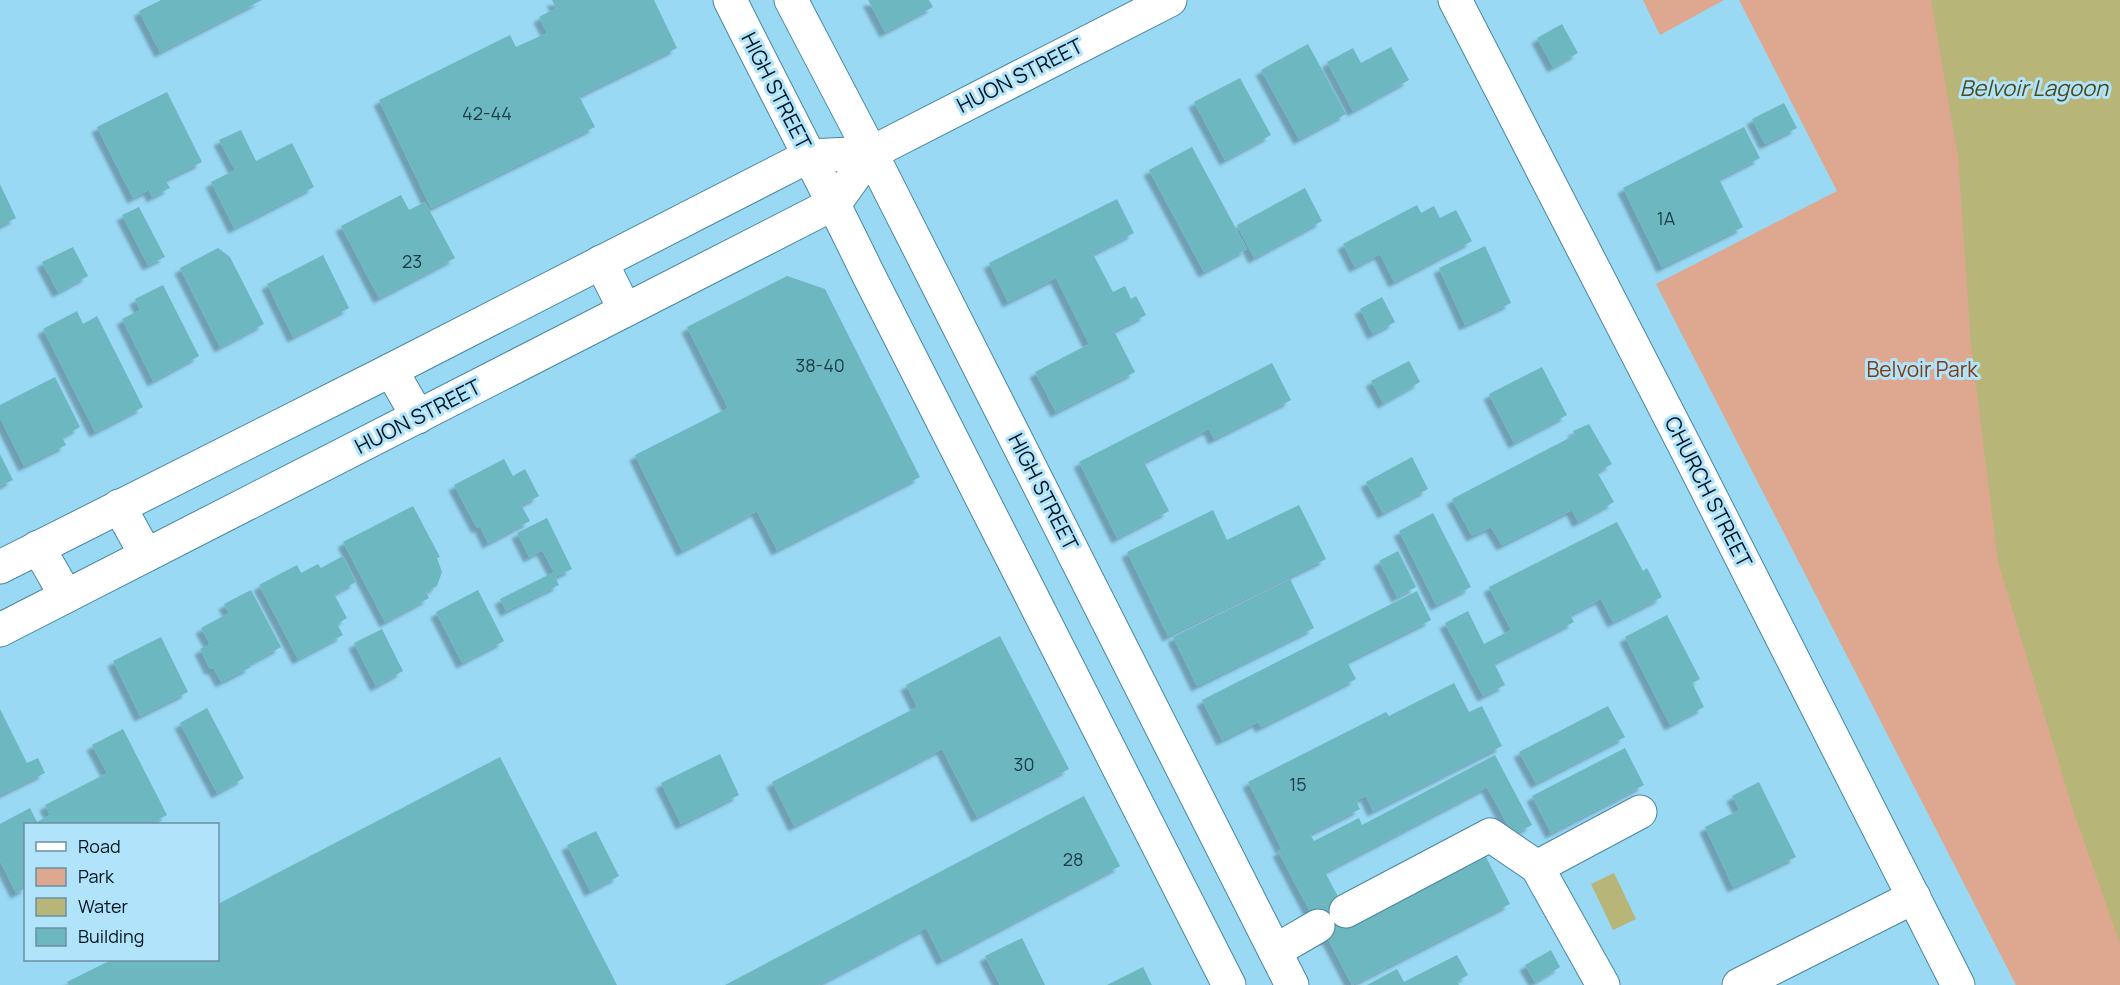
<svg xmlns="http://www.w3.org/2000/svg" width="2120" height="985" viewBox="0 0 2120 985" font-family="Manrope,sans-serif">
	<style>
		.green { fill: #dda88f }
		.water { fill: #b8b578 }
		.building { fill: #6db7c0; filter: url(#shadow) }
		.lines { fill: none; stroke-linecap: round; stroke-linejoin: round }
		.minor-casing { stroke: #4887a0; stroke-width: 35 }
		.major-casing { stroke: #4887a0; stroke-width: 35 }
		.minor { stroke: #fff; stroke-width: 33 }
		.major { stroke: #fff; stroke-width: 33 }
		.labels { text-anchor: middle; stroke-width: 6; stroke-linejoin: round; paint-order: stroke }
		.number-label { font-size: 18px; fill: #1b3d46 }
		.street-label { font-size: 21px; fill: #00141d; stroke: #b1e4fa }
		.park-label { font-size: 21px; fill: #833b14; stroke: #b1e4fa }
		.water-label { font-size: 22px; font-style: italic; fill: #4d4b1c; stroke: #b1e4fa }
	</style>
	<defs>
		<filter id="shadow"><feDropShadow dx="-5.5" dy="5.5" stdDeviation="1.5" flood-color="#0004"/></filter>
	</defs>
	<rect width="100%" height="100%" fill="#99d9f4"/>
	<g class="green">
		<polygon points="1643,0 1724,0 1660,35"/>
		<polygon points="1739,0 2120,0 2120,985 2016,985 1656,284 1837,191"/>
	</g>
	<g class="water">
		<polygon points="1931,0 2120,0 2120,944 2073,810 1998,562 1971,345 1958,156"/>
		<polygon points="1614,873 1636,919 1613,930 1591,884"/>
	</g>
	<g class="building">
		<polygon points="161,0 262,0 160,52 139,11"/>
		<polygon points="552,0 654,0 677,48 579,96 595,127 431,208 379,100 510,35 516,47 547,33 539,17 556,8"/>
		<polygon points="868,0 929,0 933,7 885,32"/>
		<polygon points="1562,24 1578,53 1553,67 1537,38"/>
		<polygon points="1308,44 1346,114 1299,139 1261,70"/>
		<polygon points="1391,47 1409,80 1353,111 1327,62 1353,48 1361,63"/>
		<polygon points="1240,78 1271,135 1225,160 1194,102"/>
		<polygon points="167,92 202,162 165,180 170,188 152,197 149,190 133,198 97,127"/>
		<polygon points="1784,103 1797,128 1765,144 1752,119"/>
		<polygon points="1744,127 1760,158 1719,179 1743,227 1662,267 1623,188"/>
		<polygon points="241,130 256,161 292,143 314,187 234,228 211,182 235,170 219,140"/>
		<polygon points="1192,147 1247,249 1204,272 1149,170"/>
		<polygon points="0,184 16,218 0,226"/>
		<polygon points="1305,188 1322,221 1254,258 1237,225"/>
		<polygon points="401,195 409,210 425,202 455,258 379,298 341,226"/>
		<polygon points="1117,199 1134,233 1093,254 1113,292 1125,286 1131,299 1136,296 1146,315 1114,331 1135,372 1056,412 1035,372 1089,344 1056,278 1008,302 989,263"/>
		<polygon points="1417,205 1421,213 1434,206 1440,218 1456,210 1472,241 1394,282 1380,254 1355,267 1343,244"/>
		<polygon points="139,207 165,257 148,265 122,215"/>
		<polygon points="1485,246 1511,303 1465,325 1439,268"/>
		<polygon points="73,247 88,276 58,292 42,262"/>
		<polygon points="218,248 230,257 264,324 220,347 180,268"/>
		<polygon points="323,255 349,308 293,337 267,284"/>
		<polygon points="787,276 825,289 920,477 777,550 757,511 682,551 635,455 728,408 687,327"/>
		<polygon points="163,285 199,356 153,381 122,319 140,310 135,299"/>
		<polygon points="1382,297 1395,322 1373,334 1360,309"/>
		<polygon points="77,311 83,324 97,316 143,407 95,432 43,329"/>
		<polygon points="1409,361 1420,382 1383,403 1371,381"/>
		<polygon points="1272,363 1291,400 1214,439 1209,429 1144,462 1169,511 1117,538 1079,462"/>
		<polygon points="1542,367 1567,415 1514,443 1489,394"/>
		<polygon points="55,377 80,427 62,437 66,445 24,466 0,418 0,405"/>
		<polygon points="1589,424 1612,464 1597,472 1614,502 1578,522 1572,510 1502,545 1491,527 1472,536 1452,499 1575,435 1573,431"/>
		<polygon points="0,454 13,480 0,486"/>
		<polygon points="1412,457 1428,489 1383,513 1366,482"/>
		<polygon points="504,459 513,476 525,469 539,496 521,505 530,521 488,543 480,526 477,528 454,485"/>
		<polygon points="1299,505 1326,559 1168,636 1127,552 1213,510 1227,540"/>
		<polygon points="413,506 440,557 437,558 442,572 437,586 426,592 429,598 385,622 343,542"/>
		<polygon points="1433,513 1471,587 1436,605 1399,531"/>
		<polygon points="547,518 572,569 555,577 559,585 506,611 500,599 554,572 542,550 529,557 517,533"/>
		<polygon points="1617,522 1643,571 1647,568 1662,597 1613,622 1601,599 1570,615 1574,622 1494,663 1505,685 1483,696 1445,623 1468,611 1484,644 1511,630 1489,587"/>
		<polygon points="1398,551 1416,587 1397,597 1379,561"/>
		<polygon points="343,556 356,582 334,594 347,618 337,624 343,635 298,659 259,585 297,565 301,573 318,564 321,568"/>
		<polygon points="1290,579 1314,628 1197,686 1173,637"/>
		<polygon points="251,590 281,647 249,664 251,667 221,682 214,669 210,669 200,649 210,644 201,628 229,613 224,604"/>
		<polygon points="478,590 504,641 462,663 436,612"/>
		<polygon points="1417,591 1431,620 1347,662 1356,679 1261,727 1258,722 1222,740 1202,700"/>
		<polygon points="1667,615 1700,679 1692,683 1704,707 1670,725 1625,637"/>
		<polygon points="382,629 403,671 376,686 354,643"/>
		<polygon points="1000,636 1069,769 977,817 942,749 794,826 772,782 917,707 906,685"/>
		<polygon points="161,637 188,692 140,716 113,661"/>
		<polygon points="1454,683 1469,712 1482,706 1502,746 1373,811 1366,796 1356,801 1360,809 1310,834 1314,841 1359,818 1362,825 1495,755 1532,825 1513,835 1487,787 1325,872 1353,925 1486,857 1510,904 1352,985 1328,939 1325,940 1278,851 1297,841 1281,848 1248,782 1386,712 1389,716"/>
		<polygon points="1608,706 1625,737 1536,783 1519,752"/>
		<polygon points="207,708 244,778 217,793 180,723"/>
		<polygon points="0,709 27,763 38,758 45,773 0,795"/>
		<polygon points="123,729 167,815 150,824 26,824 26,888 16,893 0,861 0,824 30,808 37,822 50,815 45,805 107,773 92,745"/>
		<polygon points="1625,748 1644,785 1551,833 1532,796"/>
		<polygon points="720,754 739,795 681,824 661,783"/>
		<polygon points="500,757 617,985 69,985 67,982 111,960 218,960 218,904"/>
		<polygon points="1759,782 1796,857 1733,887 1705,827 1739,810 1732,796"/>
		<polygon points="1084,796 1120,866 942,960 926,928 818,985 725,985"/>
		<polygon points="596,831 619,876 590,891 567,845"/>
		<polygon points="1022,938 1045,985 1000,985 985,956"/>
		<polygon points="1551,950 1560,967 1535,982 1525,965"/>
		<polygon points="1457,955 1468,975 1457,981 1459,985 1367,985 1397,969 1404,982"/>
		<polygon points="1143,967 1152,985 1107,985"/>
	</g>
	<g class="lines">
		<g class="minor-casing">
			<g id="minor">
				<polyline points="1455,0 1693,462 1958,985"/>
				<polyline points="601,262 625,310"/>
				<polyline points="391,370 418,417"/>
				<polyline points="119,506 146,555"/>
				<polyline points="38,547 66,596"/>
				<polyline points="0,567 391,370 809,156 871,153"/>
				<polyline points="0,630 835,203 871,153 1170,0"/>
				<polyline points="1537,867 1640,812"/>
				<polyline points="1346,911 1490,835 1537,867 1603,985"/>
				<polyline points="1275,951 1318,926"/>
				<polyline points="1739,985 1914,897"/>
			</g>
		</g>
		<g class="major-casing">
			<g id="major">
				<path d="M730,0C775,91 823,180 867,272L1229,985"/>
				<polyline points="791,0 871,153 1292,985"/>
			</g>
		</g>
		<use href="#minor" class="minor"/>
		<use href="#major" class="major"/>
	</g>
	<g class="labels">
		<g class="number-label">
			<text x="487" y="120">42-44</text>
			<text x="1666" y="225">1A</text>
			<text x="412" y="268">23</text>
			<text x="820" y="372">38-40</text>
			<text x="1024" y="771">30</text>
			<text x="1298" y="791">15</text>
			<text x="1073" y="866">28</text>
		</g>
		<g class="street-label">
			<text transform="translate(1020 76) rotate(-27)" y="7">HUON STREET</text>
			<text transform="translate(776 91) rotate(63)" y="7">HIGH STREET</text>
			<text transform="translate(418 417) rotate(-27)" y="7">HUON STREET</text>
			<text transform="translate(1043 492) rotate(63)" y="7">HIGH STREET</text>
			<text transform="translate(1708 492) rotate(63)" y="7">CHURCH STREET</text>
		</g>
		<g class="park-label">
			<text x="1922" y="377">Belvoir Park</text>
		</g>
		<g class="water-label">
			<text x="2034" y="96">Belvoir Lagoon</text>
		</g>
	</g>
	<rect x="24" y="823" width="195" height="138" fill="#b1e4fa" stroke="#6a91a2" stroke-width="1.5"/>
	<rect x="36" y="842" width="30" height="9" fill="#ffffff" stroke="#6a91a2" stroke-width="1.5"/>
	<text x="78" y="853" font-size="18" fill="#00141d">Road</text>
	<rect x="36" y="868" width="30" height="18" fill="#dda88f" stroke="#6a91a2" stroke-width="1.5"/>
	<text x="78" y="883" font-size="18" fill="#00141d">Park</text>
	<rect x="36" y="898" width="30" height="18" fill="#b8b578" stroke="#6a91a2" stroke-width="1.5"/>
	<text x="78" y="913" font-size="18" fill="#00141d">Water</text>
	<rect x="36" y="928" width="30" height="18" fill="#6db7c0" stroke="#6a91a2" stroke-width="1.5"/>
	<text x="78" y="943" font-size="18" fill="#00141d">Building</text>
</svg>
